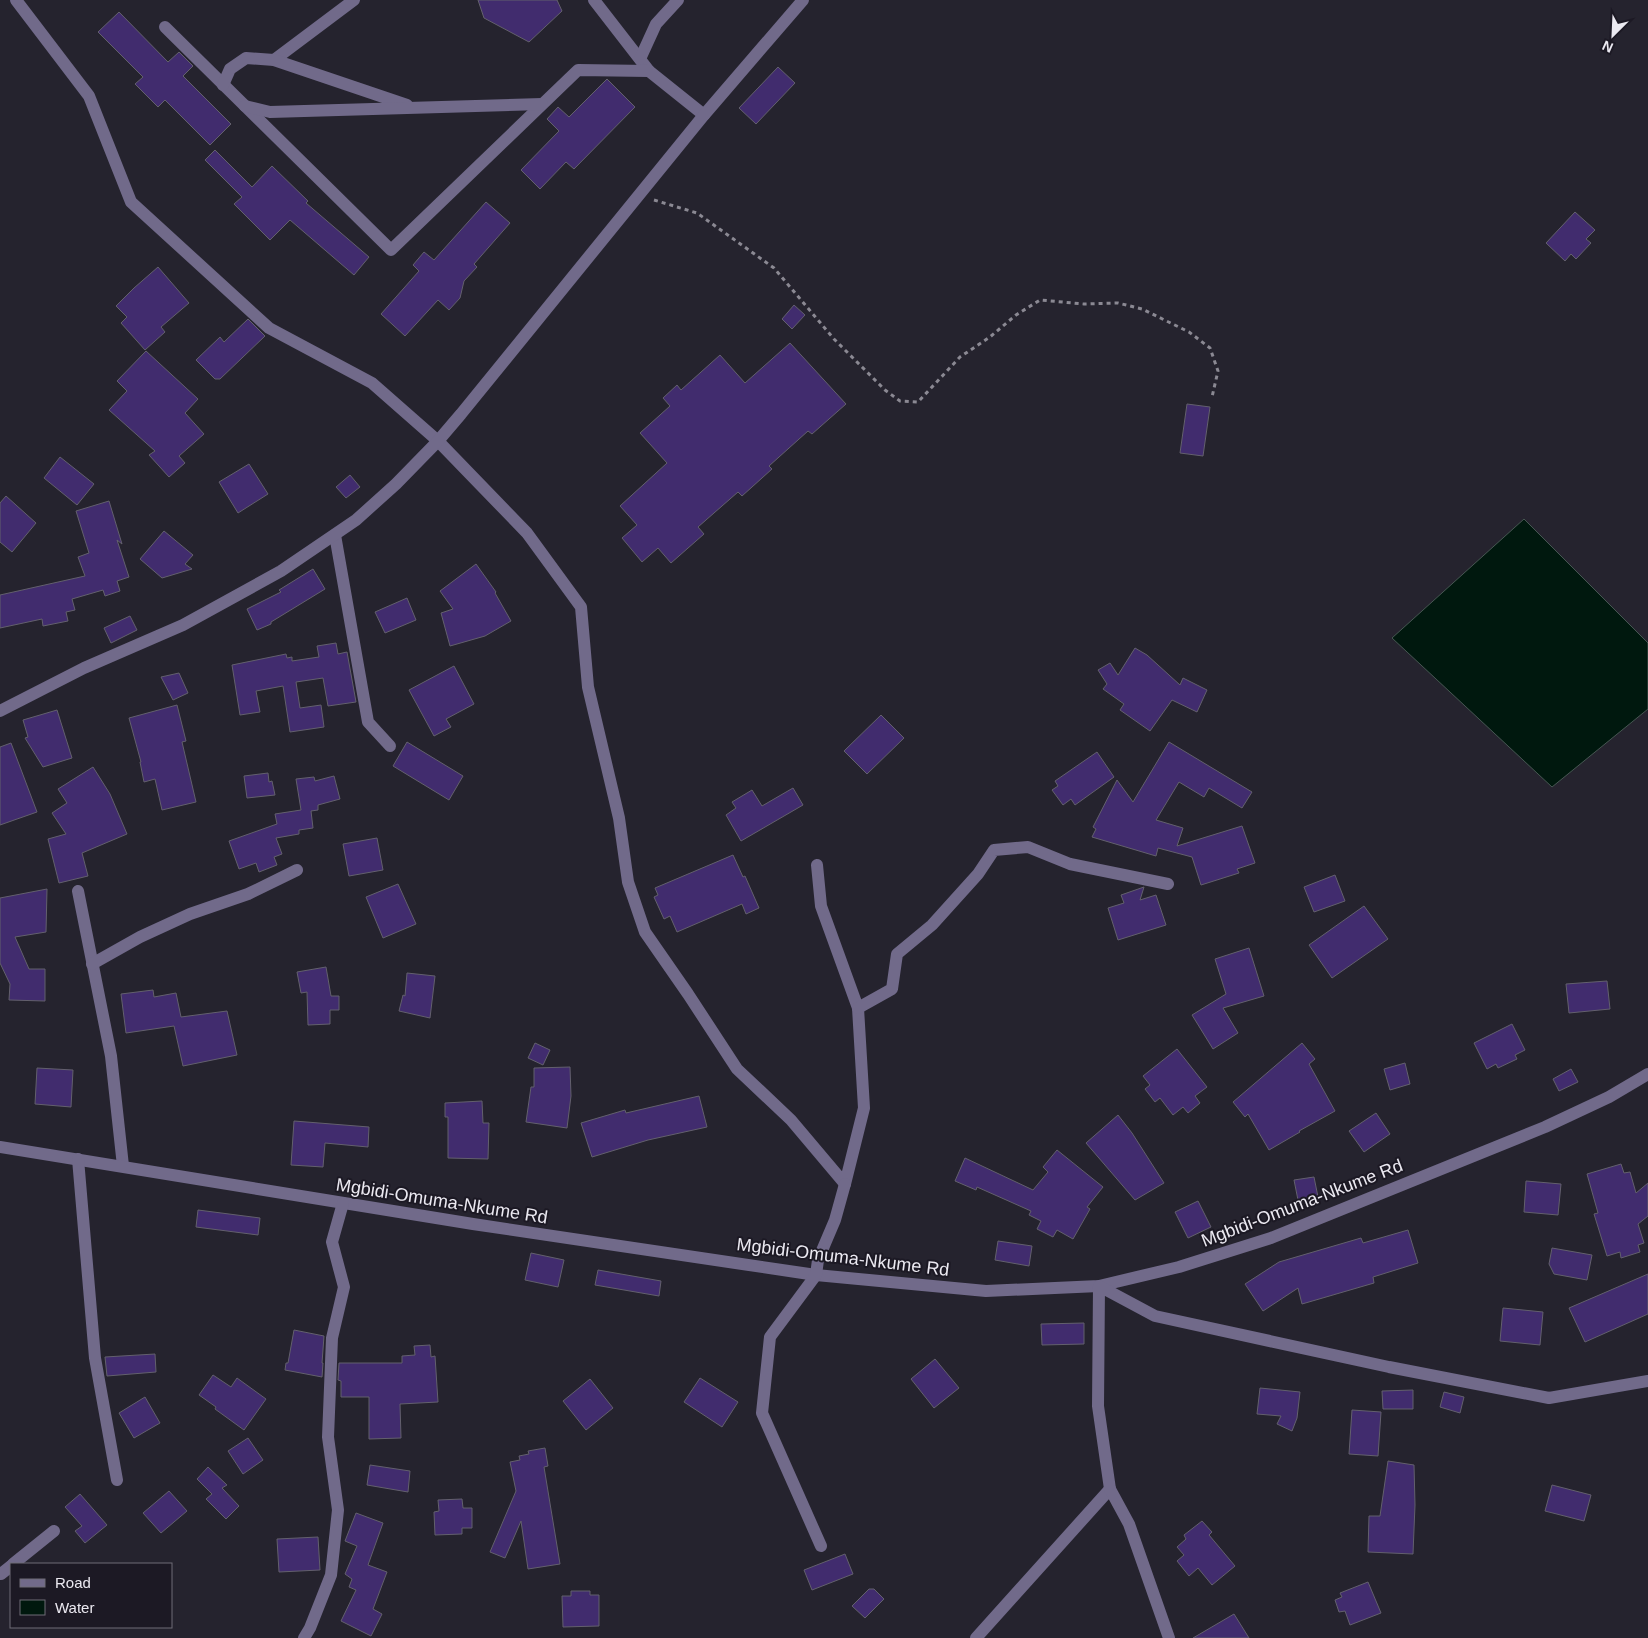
<svg xmlns="http://www.w3.org/2000/svg" width="1648" height="1638" viewBox="0 0 1648 1638" font-family="Helvetica,sans-serif">
	<style>
		.water { fill: #00180e; stroke: #465752 }
		.building { fill: #412c6e; stroke: #63606d }
		.lines { fill: none; stroke-linecap: round; stroke-linejoin: round }
		.path { stroke: #8b8993; stroke-width: 3; stroke-dasharray: 4 4; stroke-linecap: butt }
		.minor { stroke: #716a8a; stroke-width: 12 }
		.labels { text-anchor: middle; stroke-width: 4; stroke-linejoin: round; paint-order: stroke }
		.street-label { font-size: 18px; fill: #ebe9f1; stroke: #1c1924 }
	</style>
	<rect width="100%" height="100%" fill="#25232e"/>
	<polygon class="water" points="1524,519 1648,643 1648,709 1552,787 1392,638"/>
	<g class="building">
		<polygon points="478,0 557,0 562,11 529,42 484,18"/>
		<polygon points="119,12 168,62 179,52 193,66 183,76 231,124 210,145 165,100 158,107 135,84 143,77 98,32"/>
		<polygon points="778,67 795,83 756,124 739,108"/>
		<polygon points="607,79 635,107 574,169 566,162 540,189 521,170 559,131 547,119 558,107 569,117"/>
		<polygon points="215,150 252,187 272,166 308,201 306,203 369,257 354,275 290,220 270,240 234,204 242,197 205,160"/>
		<polygon points="486,202 510,223 474,264 477,267 464,281 460,298 449,310 438,300 405,336 381,314 419,271 413,265 424,252 434,260"/>
		<polygon points="1575,212 1595,230 1586,239 1591,243 1576,259 1571,254 1565,261 1546,243"/>
		<polygon points="158,267 189,303 161,327 165,332 145,350 121,323 127,317 116,306 134,288"/>
		<polygon points="794,305 805,315 792,329 782,319"/>
		<polygon points="248,319 265,336 220,379 215,379 196,360 220,337 224,342"/>
		<polygon points="790,343 846,404 812,434 808,431 769,466 772,469 742,496 738,492 698,527 704,534 671,563 658,548 642,562 622,538 637,525 620,506 667,463 640,433 670,406 663,398 677,385 681,390 720,355 745,383"/>
		<polygon points="146,351 198,399 185,413 204,434 179,456 185,463 169,477 149,455 155,451 109,410 127,391 117,381"/>
		<polygon points="1187,404 1210,407 1203,456 1180,453"/>
		<polygon points="60,457 94,484 77,505 44,478"/>
		<polygon points="249,464 268,494 238,513 219,482"/>
		<polygon points="350,475 360,487 346,498 336,487"/>
		<polygon points="6,496 36,523 12,552 0,542 0,503"/>
		<polygon points="109,501 122,544 117,540 129,577 117,581 120,591 105,596 103,590 72,599 75,610 66,612 68,621 43,626 42,619 0,628 0,595 85,576 78,557 89,553 76,511"/>
		<polygon points="164,531 193,555 185,564 192,569 162,578 140,559"/>
		<polygon points="476,564 496,592 495,593 511,621 485,636 450,646 441,613 453,609 440,591"/>
		<polygon points="313,569 325,589 271,622 271,624 257,630 247,609 281,592 279,590"/>
		<polygon points="407,598 416,620 385,633 375,612"/>
		<polygon points="130,616 137,630 111,643 104,628"/>
		<polygon points="336,643 338,654 347,652 356,702 328,706 323,678 296,682 300,708 321,705 324,727 290,732 283,686 256,691 260,712 240,715 232,665 286,654 287,658 292,657 292,661 319,657 317,646"/>
		<polygon points="1135,648 1147,655 1180,685 1183,678 1207,690 1197,712 1172,700 1150,731 1120,710 1124,704 1103,689 1107,684 1098,670 1110,663 1118,675"/>
		<polygon points="454,666 474,704 446,719 451,727 434,736 409,690"/>
		<polygon points="179,673 188,693 173,700 161,677"/>
		<polygon points="177,705 186,741 182,742 196,802 162,810 155,779 144,782 140,762 141,762 129,718"/>
		<polygon points="57,710 72,758 43,767 25,738 28,737 23,720"/>
		<polygon points="881,715 904,738 867,774 844,751"/>
		<polygon points="407,742 463,776 449,800 393,766"/>
		<polygon points="1169,742 1252,792 1242,808 1209,788 1204,797 1179,782 1156,820 1183,828 1177,846 1242,826 1255,863 1237,869 1239,873 1201,885 1192,857 1158,848 1156,856 1092,837 1096,829 1093,827 1117,780 1133,802"/>
		<polygon points="11,743 37,812 0,825 0,747"/>
		<polygon points="1097,752 1114,777 1075,805 1071,799 1063,805 1052,790 1058,786 1055,781"/>
		<polygon points="93,767 110,794 127,834 82,853 88,876 59,883 48,839 66,834 52,813 67,803 58,789"/>
		<polygon points="268,773 269,782 272,781 275,795 247,798 244,776"/>
		<polygon points="334,776 340,799 318,805 318,810 311,811 313,828 299,830 299,834 276,838 282,854 274,857 277,865 259,872 256,863 239,869 229,841 277,824 275,814 301,810 296,779 314,777 315,781"/>
		<polygon points="793,788 803,805 741,841 726,815 736,808 732,802 752,790 762,806"/>
		<polygon points="377,838 383,870 349,876 343,844"/>
		<polygon points="733,855 743,877 745,876 759,908 746,914 742,904 677,932 670,916 664,919 654,897 658,895 655,888"/>
		<polygon points="1335,875 1345,901 1314,912 1304,887"/>
		<polygon points="398,884 416,924 383,938 366,897"/>
		<polygon points="1144,887 1140,900 1156,895 1166,925 1118,940 1108,908 1124,903 1121,895"/>
		<polygon points="47,889 46,932 15,937 29,969 45,969 45,1001 9,1000 10,984 0,963 0,898"/>
		<polygon points="1364,906 1388,939 1332,978 1309,945"/>
		<polygon points="1249,948 1264,996 1223,1008 1238,1033 1213,1049 1192,1015 1226,994 1215,959"/>
		<polygon points="326,967 331,996 339,996 339,1010 330,1010 330,1024 308,1025 307,992 301,993 297,972"/>
		<polygon points="407,973 435,976 430,1018 399,1011 403,995 405,996"/>
		<polygon points="1607,981 1610,1009 1569,1013 1566,984"/>
		<polygon points="153,990 154,997 176,993 181,1017 227,1011 237,1055 183,1066 174,1026 126,1033 121,994"/>
		<polygon points="1512,1024 1525,1050 1515,1055 1517,1059 1498,1068 1496,1064 1487,1069 1474,1043"/>
		<polygon points="535,1043 550,1050 543,1065 528,1058"/>
		<polygon points="1302,1043 1315,1059 1309,1064 1335,1111 1299,1131 1300,1132 1269,1150 1248,1114 1245,1117 1233,1102"/>
		<polygon points="1177,1049 1207,1087 1195,1096 1200,1103 1188,1113 1183,1107 1173,1115 1160,1098 1155,1102 1145,1089 1150,1085 1143,1076"/>
		<polygon points="1405,1063 1410,1084 1390,1090 1384,1069"/>
		<polygon points="570,1067 571,1096 567,1128 526,1122 531,1087 534,1087 534,1068"/>
		<polygon points="37,1068 73,1070 71,1107 35,1104"/>
		<polygon points="1571,1069 1578,1082 1559,1091 1553,1079"/>
		<polygon points="699,1096 707,1127 648,1140 592,1157 581,1123 625,1110 626,1113"/>
		<polygon points="482,1101 483,1123 489,1123 488,1159 448,1158 448,1117 445,1117 445,1103"/>
		<polygon points="1376,1113 1390,1134 1364,1152 1349,1131"/>
		<polygon points="1118,1115 1132,1133 1164,1183 1135,1200 1086,1143"/>
		<polygon points="294,1121 369,1127 368,1147 325,1143 323,1167 291,1165"/>
		<polygon points="1057,1150 1103,1187 1087,1207 1090,1209 1073,1239 1057,1230 1053,1237 1037,1229 1041,1221 1029,1215 1031,1211 977,1187 976,1190 955,1181 965,1158 1033,1190 1048,1172 1043,1167"/>
		<polygon points="1621,1164 1624,1173 1630,1172 1636,1193 1648,1183 1648,1216 1638,1224 1644,1243 1638,1245 1640,1252 1621,1258 1620,1252 1607,1256 1594,1214 1598,1213 1587,1174"/>
		<polygon points="1314,1177 1318,1197 1298,1200 1294,1180"/>
		<polygon points="1526,1181 1561,1184 1558,1215 1524,1212"/>
		<polygon points="1198,1201 1211,1227 1188,1238 1175,1212"/>
		<polygon points="198,1210 260,1218 258,1235 196,1227"/>
		<polygon points="1408,1230 1418,1263 1373,1277 1374,1283 1302,1304 1298,1288 1263,1311 1245,1284 1279,1262 1361,1238 1363,1243"/>
		<polygon points="998,1241 1032,1246 1029,1266 995,1260"/>
		<polygon points="1552,1248 1592,1255 1587,1280 1554,1274 1549,1264"/>
		<polygon points="531,1253 564,1260 558,1287 525,1280"/>
		<polygon points="598,1270 661,1281 659,1296 595,1285"/>
		<polygon points="1648,1274 1648,1314 1585,1342 1569,1308"/>
		<polygon points="1503,1308 1543,1312 1540,1345 1500,1341"/>
		<polygon points="1084,1323 1084,1344 1042,1345 1041,1324"/>
		<polygon points="294,1330 324,1336 322,1363 323,1363 322,1377 285,1370 286,1363 288,1363"/>
		<polygon points="430,1345 431,1357 435,1356 438,1402 400,1404 401,1438 369,1439 369,1397 341,1397 341,1381 338,1380 339,1363 402,1363 402,1356 415,1355 414,1346"/>
		<polygon points="155,1354 156,1372 107,1376 105,1357"/>
		<polygon points="935,1359 959,1388 934,1408 911,1379"/>
		<polygon points="213,1375 231,1387 237,1378 266,1399 244,1430 215,1409 216,1407 199,1395"/>
		<polygon points="700,1378 738,1402 722,1427 684,1402"/>
		<polygon points="590,1379 613,1408 586,1430 563,1401"/>
		<polygon points="1260,1388 1300,1392 1297,1418 1292,1431 1277,1424 1281,1416 1257,1414"/>
		<polygon points="1413,1390 1413,1409 1383,1409 1382,1391"/>
		<polygon points="1444,1392 1464,1397 1460,1413 1440,1407"/>
		<polygon points="145,1397 160,1423 134,1438 119,1413"/>
		<polygon points="1352,1410 1381,1412 1378,1456 1349,1454"/>
		<polygon points="248,1438 263,1460 243,1474 228,1451"/>
		<polygon points="545,1448 548,1466 544,1467 560,1564 528,1569 521,1521 505,1558 490,1552 516,1491 510,1462 520,1460 519,1456 529,1454 528,1451"/>
		<polygon points="1388,1461 1414,1465 1415,1505 1413,1554 1368,1552 1369,1516 1380,1516"/>
		<polygon points="370,1465 410,1471 408,1492 367,1485"/>
		<polygon points="208,1467 227,1485 222,1488 239,1506 226,1519 206,1499 212,1494 197,1479"/>
		<polygon points="1552,1485 1591,1495 1584,1521 1545,1511"/>
		<polygon points="169,1491 187,1511 161,1533 143,1513"/>
		<polygon points="80,1494 107,1525 85,1543 75,1531 82,1526 65,1507"/>
		<polygon points="462,1499 463,1508 472,1508 472,1528 462,1528 462,1534 435,1535 434,1512 439,1511 438,1500"/>
		<polygon points="356,1513 383,1523 368,1565 387,1572 373,1609 382,1614 371,1636 341,1621 356,1590 349,1587 352,1579 345,1574 357,1546 345,1541"/>
		<polygon points="1202,1521 1212,1532 1209,1535 1235,1566 1212,1585 1198,1568 1189,1576 1177,1561 1184,1555 1177,1547 1186,1539 1184,1535"/>
		<polygon points="318,1537 320,1570 279,1572 277,1539"/>
		<polygon points="845,1554 853,1574 812,1590 804,1570"/>
		<polygon points="1368,1582 1381,1613 1350,1625 1345,1611 1339,1612 1335,1600 1342,1597 1340,1593"/>
		<polygon points="869,1589 874,1589 884,1599 865,1618 852,1606"/>
		<polygon points="571,1591 590,1591 590,1595 599,1595 599,1626 563,1627 562,1596 571,1596"/>
		<polygon points="1234,1614 1249,1638 1193,1638"/>
	</g>
	<g class="lines">
		<polyline class="path" points="654,200 697,213 774,268 834,339 885,390 900,401 918,402 960,357 990,337 1016,315 1040,300 1084,304 1118,303 1142,309 1189,332 1210,348 1218,371 1212,397"/>
		<g class="minor">
			<polyline points="16,0 89,96 131,202 269,328 372,383 438,441 527,533 581,607 588,687 619,818 628,882 645,932 688,994 737,1069 791,1120 845,1184 864,1108 858,1008 821,906 817,865"/>
			<polyline points="594,0 649,71"/>
			<polyline points="165,27 391,250 578,70 649,71 704,115"/>
			<polyline points="640,59 656,24 678,0"/>
			<polyline points="274,60 354,0"/>
			<polyline points="223,85 230,69 246,58 274,60 407,105"/>
			<polyline points="245,106 270,112 542,104"/>
			<polyline points="335,535 368,722 390,746"/>
			<polyline points="0,711 84,668 183,625 281,571 356,520 396,484 438,441 461,414 704,115 803,0"/>
			<polyline points="78,891 111,1056 123,1166"/>
			<polyline points="92,964 140,937 190,914 248,894 297,870"/>
			<polyline points="858,1008 892,989 897,954 932,925 978,874 994,850 1028,847 1070,864 1168,884"/>
			<polyline points="0,1147 473,1224 816,1275 986,1291 1099,1286 1179,1267 1271,1238 1545,1127 1609,1097 1648,1074"/>
			<polyline points="78,1159 95,1358 117,1480"/>
			<polyline points="821,1546 762,1413 770,1337 816,1275 818,1260 835,1220 845,1184"/>
			<polyline points="13,1564 54,1531"/>
			<polyline points="0,1573 1,1574 11,1566"/>
			<polyline points="304,1638 310,1628 331,1575 338,1510 328,1437 332,1338 344,1287 332,1242 343,1203"/>
			<polyline points="976,1638 1110,1489"/>
			<polyline points="1169,1638 1129,1524 1110,1489 1098,1406 1099,1286 1155,1316 1389,1367 1549,1398 1648,1381"/>
		</g>
	</g>
	<g class="labels">
		<g class="street-label">
			<text transform="translate(442 1201) rotate(9)" y="6">Mgbidi-Omuma-Nkume Rd</text>
			<text transform="translate(1302 1203) rotate(-21)" y="6">Mgbidi-Omuma-Nkume Rd</text>
			<text transform="translate(843 1257) rotate(7)" y="6">Mgbidi-Omuma-Nkume Rd</text>
		</g>
	</g>
	<rect x="10" y="1563" width="162" height="65" fill="#1c1924" stroke="#6f6c76"/>
	<rect x="20" y="1579" width="25" height="8" fill="#716a8a" stroke="#6f6c76"/>
	<text x="55" y="1588" font-size="15" fill="#ebe9f1">Road</text>
	<rect x="20" y="1600" width="25" height="15" fill="#00180e" stroke="#6f6c76"/>
	<text x="55" y="1613" font-size="15" fill="#ebe9f1">Water</text>
	<g transform="translate(1613 35) rotate(204)" stroke="#1c1924" stroke-width="4" paint-order="stroke">
	<path d="M0-4L9 19L0 12L-9 19Z" fill="#ebe9f1"/>
	<text y="-8" font-size="14" font-weight="bold" text-anchor="middle" fill="#ebe9f1">N</text>
	</g>
</svg>
